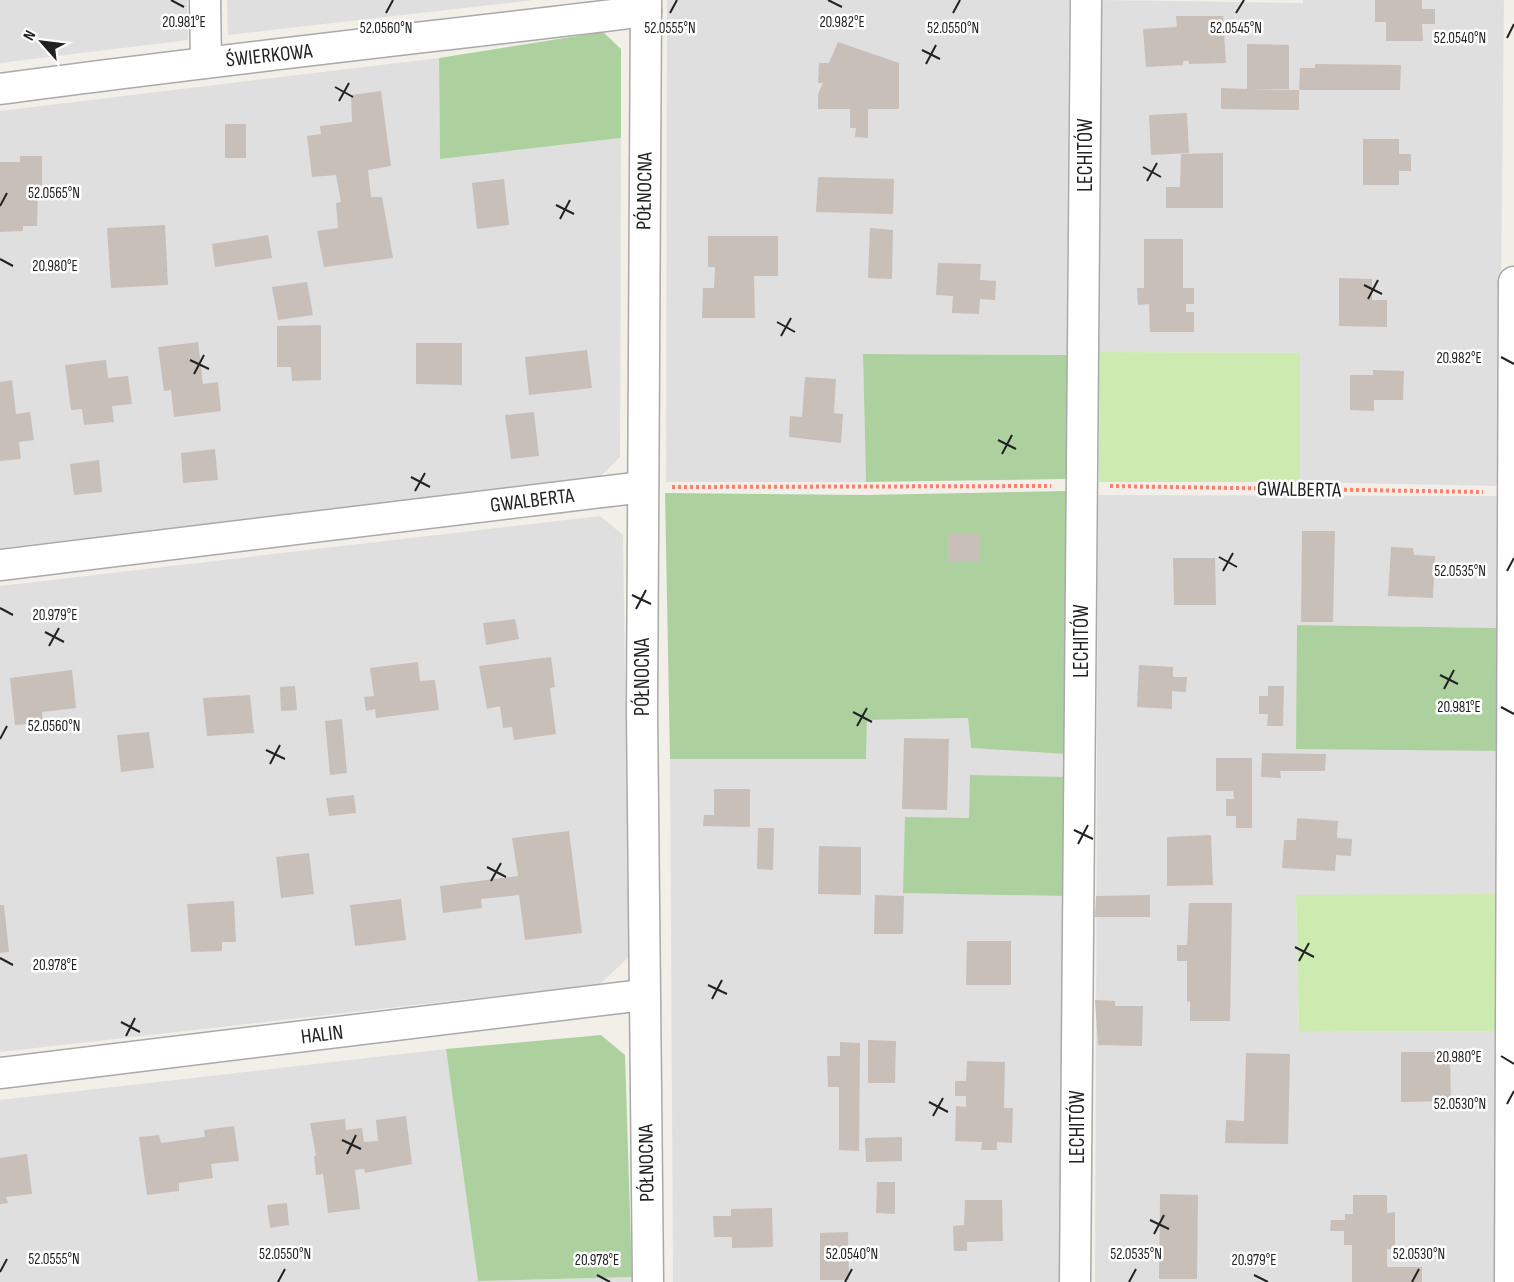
<svg xmlns="http://www.w3.org/2000/svg" width="1514" height="1282" viewBox="0 0 1514 1282" font-family="'Sofia Sans Condensed',sans-serif">
	<style>
		.residential { fill: #e0dfdf }
		.grass { fill: #cdebb0 }
		.forest { fill: #add19e }
		.building { fill: #c7bfb8 }
		.lines { fill: none; stroke-linecap: round; stroke-linejoin: round }
		.street-casing { stroke: #a9a9a9; stroke-width: 33 }
		.path { stroke: #fa8072; stroke-width: 4; stroke-dasharray: 3 3; stroke-linecap: butt }
		.street { stroke: #fff; stroke-width: 30 }
		.ticks { fill: none; stroke: #222; stroke-width: 2 }
		.labels { text-anchor: middle; stroke-width: 5; stroke-linejoin: round; paint-order: stroke }
		.street-label { font-size: 21px; fill: #222; stroke: #fff }
		.ticks-label { font-size: 15px; text-anchor: middle; fill: #222; stroke: #fff; stroke-width: 5; stroke-linejoin: round; paint-order: stroke }
	</style>
	<rect width="100%" height="100%" fill="#f2efe9"/>
	<g class="residential">
		<polygon points="0,0 187,0 188,40 0,63"/>
		<polygon points="227,0 535,0 228,35"/>
		<polygon points="667,0 1069,0 1067,355 863,354 866,482 666,482"/>
		<polygon points="1100,0 1303,3 1303,0 1504,0 1499,486 1300,482 1300,353 1099,352"/>
		<polygon points="439,58 440,159 621,138 620,457 597,480 0,548 0,111"/>
		<polygon points="1098,495 1498,496 1499,628 1297,625 1501,751 1499,894 1296,896 1299,1032 1495,1031 1494,1282 1095,1282"/>
		<polygon points="600,516 623,535 629,957 600,984 0,1052 0,586"/>
		<polygon points="968,718 971,748 1065,754 1067,777 969,818 903,892 1065,896 1063,1282 673,1282 670,759 866,759 867,720"/>
		<polygon points="446,1049 478,1281 632,1277 632,1282 0,1282 0,1100"/>
	</g>
	<g class="grass">
		<polygon points="1099,352 1300,353 1300,482 1099,482"/>
		<polygon points="1499,894 1495,1031 1299,1032 1296,895"/>
	</g>
	<g class="forest">
		<polygon points="603,32 621,49 621,138 440,159 439,58"/>
		<polygon points="863,354 1067,355 1067,479 866,482"/>
		<polygon points="1067,491 1065,754 971,748 968,718 867,720 866,759 670,759 665,493 866,495"/>
		<polygon points="1297,625 1499,628 1501,751 1296,749"/>
		<polygon points="970,775 1067,777 1065,896 903,893 905,817 969,818"/>
		<polygon points="601,1035 625,1055 632,1277 478,1281 446,1049"/>
	</g>
	<g class="building">
		<polygon points="1375,0 1422,0 1422,9 1435,9 1435,24 1422,24 1423,41 1386,41 1386,22 1375,22"/>
		<polygon points="1176,16 1223,16 1226,63 1189,64 1189,61 1183,61 1183,65 1146,67 1143,29 1177,27"/>
		<polygon points="838,42 899,63 899,109 868,109 868,138 855,137 856,128 850,128 850,109 818,109 818,94 823,83 818,83 819,63 829,63"/>
		<polygon points="1247,44 1289,45 1289,89 1250,89 1299,90 1299,110 1221,109 1221,88 1247,89"/>
		<polygon points="1315,64 1401,65 1400,90 1299,90 1300,68 1315,68"/>
		<polygon points="381,91 391,166 368,170 371,197 382,197 393,258 324,267 317,231 338,228 336,203 341,202 336,175 312,177 307,136 321,134 320,126 352,122 351,95"/>
		<polygon points="1187,113 1189,153 1151,155 1149,115"/>
		<rect x="225" y="124" width="21" height="34"/>
		<polygon points="1363,139 1399,139 1399,154 1411,154 1411,171 1399,171 1399,185 1363,185"/>
		<polygon points="1223,153 1223,208 1166,208 1166,187 1180,187 1181,154"/>
		<polygon points="20,156 42,156 42,185 38,186 37,226 23,226 23,231 0,232 0,162 20,162"/>
		<polygon points="818,177 894,179 893,214 816,212"/>
		<polygon points="504,179 509,225 477,229 472,183"/>
		<polygon points="165,225 168,285 111,288 107,228"/>
		<polygon points="870,228 893,230 892,279 868,278"/>
		<polygon points="268,235 272,258 215,267 212,244"/>
		<polygon points="708,236 778,236 778,276 754,276 755,318 702,318 703,288 714,288 715,267 708,267"/>
		<polygon points="1144,239 1183,239 1183,288 1194,288 1194,304 1186,304 1186,312 1194,312 1194,332 1150,332 1149,304 1138,305 1137,288 1144,288"/>
		<polygon points="938,263 981,264 980,280 996,281 995,300 980,299 979,314 952,313 953,296 936,295"/>
		<polygon points="1339,278 1372,279 1372,300 1387,300 1387,327 1339,326"/>
		<polygon points="307,282 313,315 278,320 272,287"/>
		<polygon points="321,325 321,380 292,381 291,367 277,367 277,326"/>
		<polygon points="198,342 203,384 218,382 221,411 174,417 171,390 164,391 158,347"/>
		<polygon points="416,343 462,343 462,385 416,384"/>
		<polygon points="587,350 592,388 529,395 525,357"/>
		<polygon points="106,360 108,378 128,376 132,404 112,406 114,422 84,425 82,409 71,410 65,365"/>
		<polygon points="1373,370 1404,371 1403,400 1374,400 1374,411 1350,410 1350,375 1373,375"/>
		<polygon points="805,377 836,379 834,413 843,414 841,443 789,437 790,416 802,417"/>
		<polygon points="12,380 16,414 30,412 34,440 19,442 21,459 0,461 0,382"/>
		<polygon points="534,412 539,456 511,459 505,415"/>
		<polygon points="215,449 218,480 183,483 181,453"/>
		<polygon points="99,460 102,492 74,495 70,464"/>
		<polygon points="1302,531 1335,531 1333,622 1301,622"/>
		<rect x="947" y="534" width="33" height="28"/>
		<polygon points="1391,547 1413,548 1414,555 1435,556 1433,598 1388,596"/>
		<polygon points="1173,558 1215,558 1216,605 1174,605"/>
		<polygon points="515,619 519,639 486,645 483,623"/>
		<polygon points="551,657 555,687 550,688 556,734 514,740 512,727 503,728 500,706 487,709 479,666"/>
		<polygon points="418,662 420,681 435,680 439,710 376,718 375,709 366,711 364,697 374,696 370,668"/>
		<polygon points="1139,665 1173,667 1173,677 1187,677 1186,692 1172,691 1172,709 1137,707"/>
		<polygon points="72,670 76,708 42,712 43,723 15,725 10,678"/>
		<polygon points="295,686 297,710 281,711 280,687"/>
		<polygon points="1268,686 1284,686 1283,726 1267,726 1268,714 1259,714 1259,696 1268,696"/>
		<polygon points="250,695 254,733 207,736 203,698"/>
		<polygon points="342,719 347,773 330,775 325,721"/>
		<polygon points="149,732 154,768 121,772 117,735"/>
		<polygon points="904,738 949,739 947,810 902,809"/>
		<polygon points="1262,753 1326,754 1325,771 1280,771 1281,778 1261,777"/>
		<polygon points="1216,758 1252,758 1252,828 1236,828 1236,816 1226,816 1226,799 1234,799 1233,791 1216,791"/>
		<polygon points="714,789 750,789 750,827 703,826 704,815 714,815"/>
		<polygon points="354,795 356,813 329,816 326,798"/>
		<polygon points="1297,818 1338,821 1337,838 1352,839 1351,856 1336,855 1335,871 1282,868 1284,840 1296,840"/>
		<polygon points="758,828 774,828 773,870 757,869"/>
		<polygon points="569,831 582,933 525,940 519,895 481,899 482,908 443,913 440,886 518,876 512,838"/>
		<polygon points="1211,835 1213,885 1167,886 1167,837"/>
		<polygon points="819,846 861,847 861,895 818,894"/>
		<polygon points="309,853 314,894 281,898 276,857"/>
		<polygon points="875,895 904,896 903,934 874,934"/>
		<polygon points="1150,895 1150,917 1095,917 1096,896"/>
		<polygon points="401,899 406,940 355,946 350,905"/>
		<polygon points="234,901 236,942 222,942 222,951 191,952 187,904"/>
		<polygon points="1189,903 1232,903 1230,1021 1190,1021 1190,1001 1187,1002 1187,961 1177,961 1177,945 1187,945"/>
		<polygon points="0,905 4,905 9,952 0,953"/>
		<polygon points="967,941 1011,941 1011,985 966,985"/>
		<polygon points="1095,1000 1115,1001 1115,1006 1143,1006 1142,1046 1098,1045"/>
		<polygon points="868,1040 896,1041 895,1083 868,1083"/>
		<polygon points="840,1042 860,1043 859,1151 839,1150 839,1087 828,1087 827,1056 840,1056"/>
		<polygon points="1401,1052 1450,1052 1451,1101 1401,1102"/>
		<polygon points="1246,1053 1290,1054 1288,1144 1225,1143 1226,1120 1244,1121"/>
		<polygon points="967,1061 1005,1062 1004,1108 1013,1108 1012,1143 997,1142 997,1150 981,1150 982,1142 955,1141 956,1106 966,1107 966,1096 955,1096 955,1081 966,1081"/>
		<polygon points="406,1116 412,1164 365,1173 364,1169 355,1170 360,1209 328,1213 323,1174 316,1175 314,1156 316,1155 310,1123 345,1119 346,1130 362,1128 364,1142 378,1141 376,1120"/>
		<polygon points="234,1126 239,1161 211,1164 213,1178 179,1183 179,1191 147,1195 139,1137 159,1135 161,1143 205,1137 204,1130"/>
		<polygon points="902,1137 902,1161 866,1162 865,1138"/>
		<polygon points="27,1154 32,1194 6,1197 8,1203 0,1204 0,1158"/>
		<polygon points="877,1182 895,1182 895,1214 876,1213"/>
		<polygon points="1160,1194 1198,1195 1197,1279 1159,1279"/>
		<polygon points="1353,1195 1387,1195 1387,1213 1395,1212 1395,1249 1387,1249 1387,1267 1422,1267 1422,1282 1352,1282 1352,1245 1344,1245 1344,1231 1330,1231 1331,1220 1345,1220 1345,1214 1353,1214"/>
		<polygon points="965,1200 1002,1200 1003,1241 967,1242 967,1251 954,1251 953,1226 964,1225"/>
		<polygon points="287,1203 289,1225 270,1228 267,1205"/>
		<polygon points="772,1208 773,1247 732,1248 732,1237 714,1237 713,1216 731,1216 731,1209"/>
		<polygon points="848,1232 849,1280 820,1280 820,1233"/>
	</g>
	<g class="lines">
		<g class="street-casing">
			<g id="street">
				<polyline points="205,0 206,61"/>
				<polyline points="646,0 642,712 648,1282"/>
				<path d="M0,89C215,60 430,37 646,11"/>
				<polyline points="0,565 643,487"/>
				<polyline points="0,1073 643,995"/>
				<polyline points="1075,1282 1086,0"/>
				<polyline points="1510,1282 1514,282"/>
			</g>
		</g>
		<g class="path">
			<polyline points="1110,486 1483,492"/>
			<polyline points="672,487 1051,486"/>
		</g>
		<use href="#street" class="street"/>
	</g>
	<path class="ticks" d="M171,0L184,7M828,0L842,7M386,13L393,0M670,13L677,0M953,13L960,0M1236,13L1244,0M1507,38L1514,24M922,50L940,59M926,64L936,45M335,87L353,97M339,101L349,83M1143,167L1161,177M1147,181L1157,163M556,205L574,214M0,206L7,193M560,219L570,200M0,259L13,266M1364,285L1382,294M1368,299L1378,280M777,322L795,332M781,336L791,318M1501,357L1514,364M190,360L209,369M194,374L204,355M998,440L1016,449M1002,454L1012,435M411,477L430,487M415,491L425,473M1219,557L1237,567M1223,571L1233,553M1507,571L1514,558M632,595L651,604M0,608L13,615M636,609L646,590M45,632L64,642M49,646L59,628M1440,675L1458,684M1444,689L1454,670M1501,707L1514,714M853,712L872,722M857,726L867,708M0,739L7,726M266,750L285,759M270,764L280,745M1074,830L1093,839M1078,844L1088,825M487,867L506,877M491,881L501,863M1295,947L1314,957M0,958L13,965M1299,961L1309,943M708,985L727,994M712,999L722,980M121,1022L140,1032M126,1036L135,1018M1501,1056L1514,1064M929,1102L948,1112M1507,1104L1514,1091M933,1116L943,1098M342,1140L361,1149M347,1154L356,1135M1150,1220L1169,1229M1154,1234L1164,1215M0,1272L7,1259M597,1275L610,1282M1254,1275L1268,1282M278,1282L285,1269M845,1282L852,1269M1129,1282L1136,1269M1412,1282L1419,1269"/>
	<g class="labels">
		<g class="street-label">
			<text transform="translate(269 55) rotate(-6)" y="7">ŚWIERKOWA</text>
			<text transform="translate(1085 155) rotate(-90)" y="7">LECHITÓW</text>
			<text transform="translate(644 191) rotate(-89)" y="7">PÓŁNOCNA</text>
			<text transform="translate(1299 489) rotate(1)" y="7">GWALBERTA</text>
			<text transform="translate(532 500) rotate(-7)" y="7">GWALBERTA</text>
			<text transform="translate(1081 641) rotate(-90)" y="7">LECHITÓW</text>
			<text transform="translate(642 677) rotate(-90)" y="7">PÓŁNOCNA</text>
			<text transform="translate(322 1034) rotate(-7)" y="7">HALIN</text>
			<text transform="translate(1077 1127) rotate(-90)" y="7">LECHITÓW</text>
			<text transform="translate(646 1163) rotate(-91)" y="7">PÓŁNOCNA</text>
		</g>
	</g>
	<g class="ticks-label">
		<text x="184" y="27">20.981°E</text>
		<text x="842" y="27">20.982°E</text>
		<text x="386" y="33">52.0560°N</text>
		<text x="670" y="33">52.0555°N</text>
		<text x="953" y="33">52.0550°N</text>
		<text x="1236" y="33">52.0545°N</text>
		<text x="1460" y="43">52.0540°N</text>
		<text x="54" y="198">52.0565°N</text>
		<text x="55" y="271">20.980°E</text>
		<text x="1459" y="363">20.982°E</text>
		<text x="1460" y="576">52.0535°N</text>
		<text x="55" y="620">20.979°E</text>
		<text x="1459" y="712">20.981°E</text>
		<text x="54" y="731">52.0560°N</text>
		<text x="55" y="970">20.978°E</text>
		<text x="1459" y="1062">20.980°E</text>
		<text x="1460" y="1109">52.0530°N</text>
		<text x="285" y="1259">52.0550°N</text>
		<text x="852" y="1259">52.0540°N</text>
		<text x="1136" y="1259">52.0535°N</text>
		<text x="1419" y="1259">52.0530°N</text>
		<text x="54" y="1264">52.0555°N</text>
		<text x="597" y="1265">20.978°E</text>
		<text x="1254" y="1265">20.979°E</text>
	</g>
	<g transform="translate(42 42) rotate(298)" stroke="#ffffff" stroke-width="4.5" paint-order="stroke">
	<path d="M0-4.5L10 22L0 15L-10 22Z" fill="#222222"/>
	<text y="-9" font-size="16" font-weight="bold" text-anchor="middle" fill="#222222">N</text>
	</g>
</svg>
